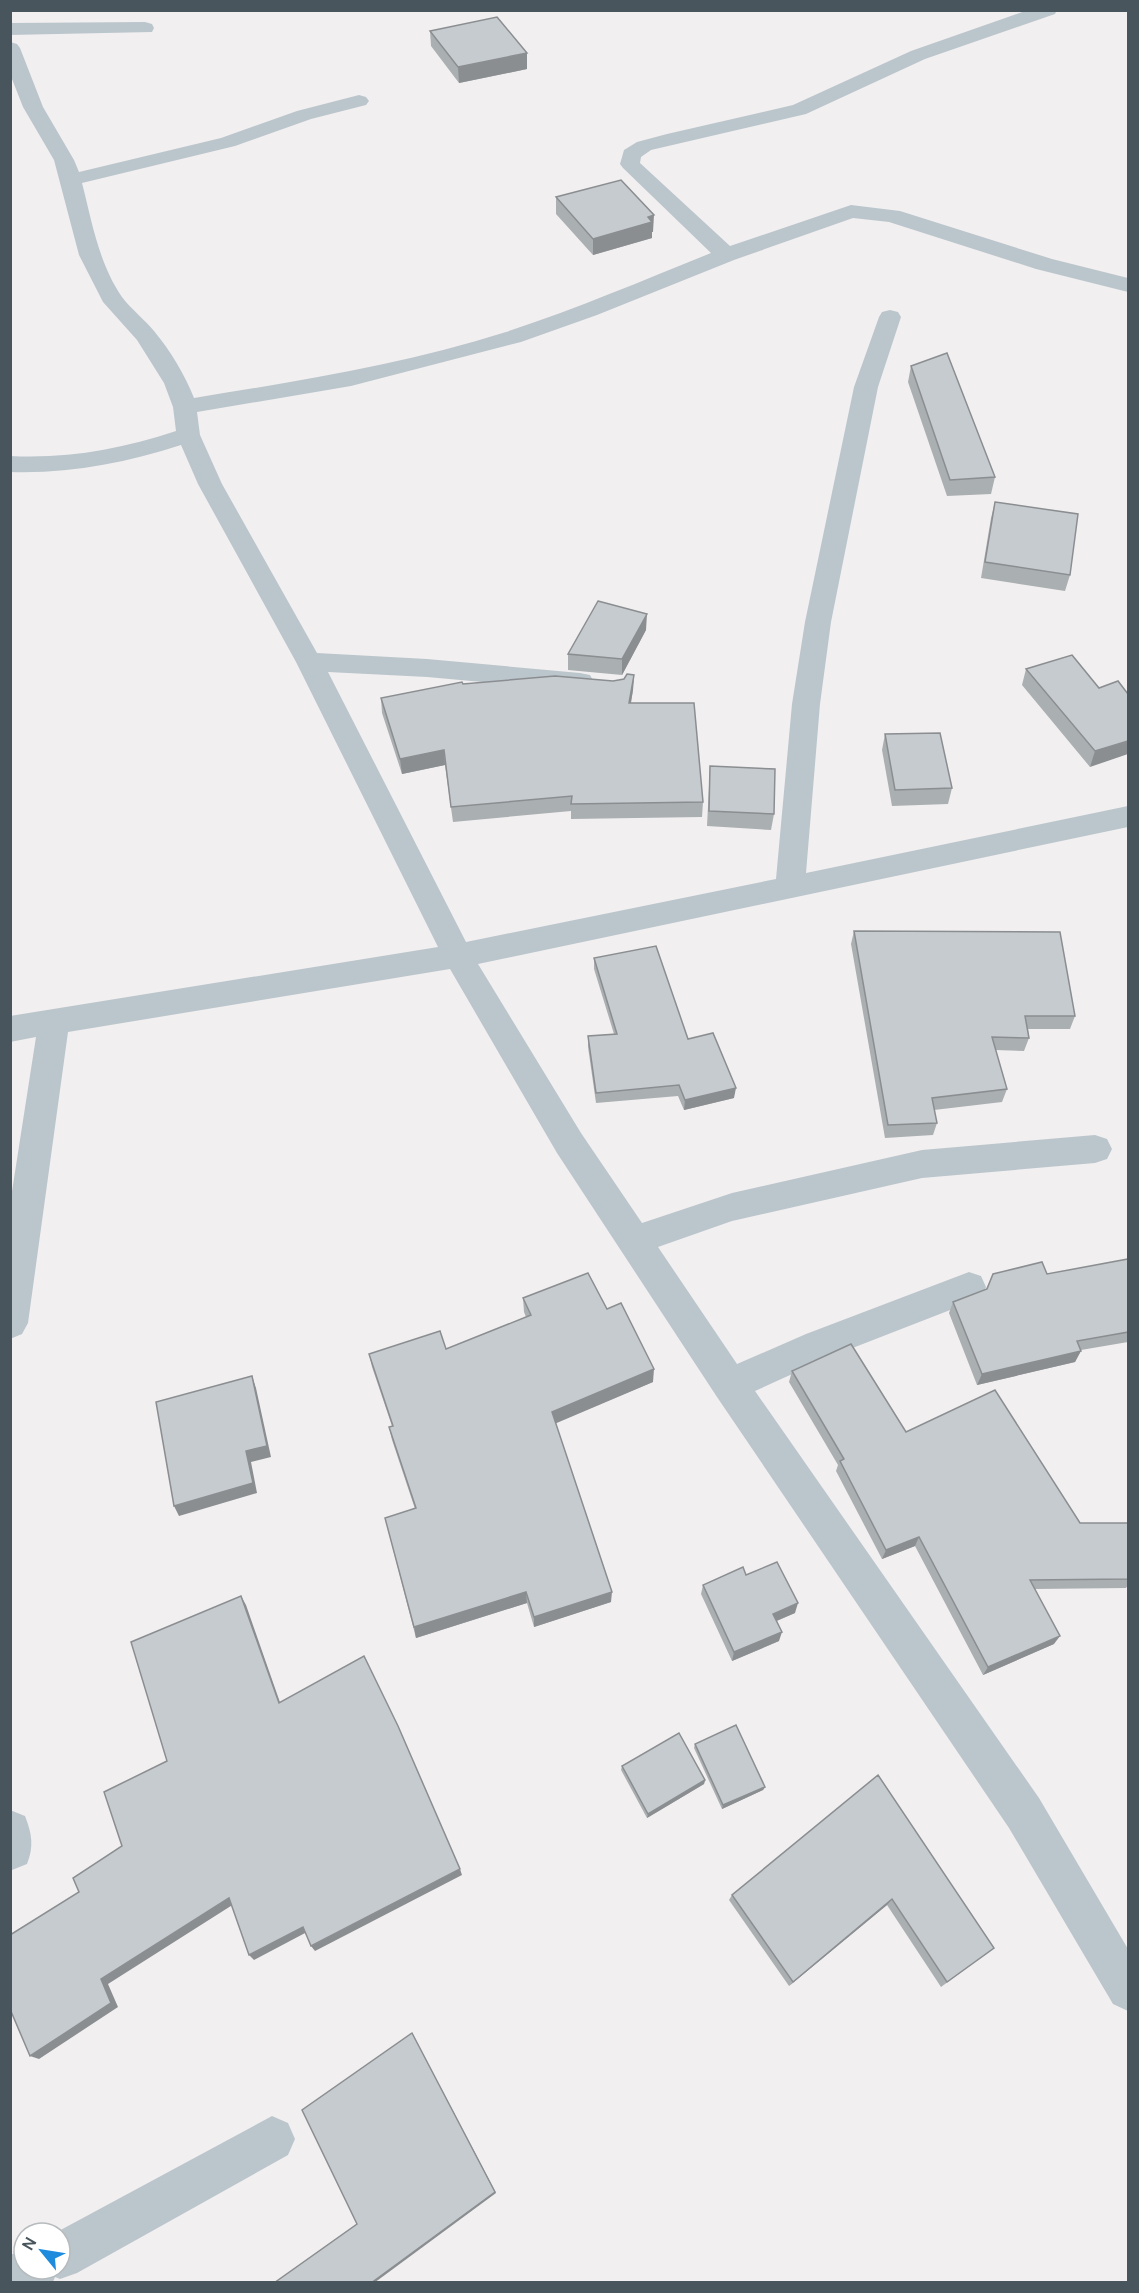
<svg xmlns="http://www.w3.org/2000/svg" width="1139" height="2293" viewBox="0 0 1139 2293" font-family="Manrope,sans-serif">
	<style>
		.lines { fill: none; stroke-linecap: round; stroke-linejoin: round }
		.minor { fill: #bbc6cc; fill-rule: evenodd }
		.wall { fill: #aaafb2 }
		.shaded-wall { fill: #8b8e91 }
		.building { fill: #c6cbcf; stroke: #8b8e91; stroke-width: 1.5 }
	</style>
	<rect width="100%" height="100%" fill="#f2eff0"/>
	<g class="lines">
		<g class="minor">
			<path d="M1028,10H1057L1055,14L925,59L806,114L651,150L641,157L640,163L730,246L851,205L900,211L1052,259L1128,278V292L1036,269L889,222L853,218L734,260L597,315L521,342L351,386L197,412L200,435L222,484L317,653L427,659L580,673L590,675L594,682L590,689L580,691L427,677L328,672L466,942L776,879L792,704L805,622L854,387L879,317L882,312L890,310L898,312L901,317L878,387L831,622L820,704L806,873L1128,806V827L478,964L581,1133L642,1223L732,1193L922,1150L1095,1135L1107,1139L1112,1149L1107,1159L1095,1163L922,1178L732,1221L658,1247L737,1364L806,1334L969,1272L981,1276L986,1287L981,1298L832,1356L755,1391L1039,1798L1128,1949V2011L1113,2004L1009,1828L717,1397L557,1153L450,969L68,1032L28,1323L22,1334L10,1339V1204L36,1037L10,1042V1016L438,947L296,662L198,484L181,445C125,463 69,474 10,472V456C68,459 121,449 176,431L173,407L164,383L137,340L103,302L79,255L54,160L23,107L10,74V42L17,44L20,48L43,107L74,160L79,172L221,138L297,111L359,95L366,97L369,101L366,105L311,119L235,146L82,183C92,222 99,264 122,297C131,309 144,319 154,331C170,350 185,375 194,398C299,381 405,364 506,332C576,309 644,280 711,253L623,168L620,164L624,150L637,142L667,134L793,105L911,51Z"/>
			<polygon points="145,22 152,24 154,28 152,32 10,35 10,23"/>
			<path d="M10,1810L25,1816C32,1834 34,1846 27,1864L12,1870Z"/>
			<polygon points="272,2116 288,2123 295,2139 288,2155 77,2273 60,2279 55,2277 53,2282 10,2282 10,2255 24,2250 24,2269 60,2269 60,2233 55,2233"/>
		</g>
	</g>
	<g class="wall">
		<polygon points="430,31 527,69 459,83 431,46"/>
		<polygon points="556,197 653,232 652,232 652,238 593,255 556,214"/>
		<polygon points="911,366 995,477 991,494 947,496 908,382"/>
		<polygon points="995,502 1070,575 1065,591 981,578 991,518"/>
		<polygon points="646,630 622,675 568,670 568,654"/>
		<polygon points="1026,669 1099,688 1128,694 1090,767 1022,685"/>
		<polygon points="634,675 633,690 631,703 703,802 702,817 571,819 571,811 453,822 445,765 402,774 382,713 381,698 463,684 613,681 624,679"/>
		<polygon points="885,734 952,788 948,804 892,806 882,750"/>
		<polygon points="710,766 774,814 771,830 707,826"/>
		<polygon points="854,931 1075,1016 1070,1029 1028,1029 1029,1038 1024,1051 995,1050 1007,1089 1002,1102 934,1110 937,1123 933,1135 885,1138 851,944"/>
		<polygon points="594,958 688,1039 734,1098 684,1110 678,1096 596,1103 588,1047 588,1036 614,1034 594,969"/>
		<polygon points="1128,1259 1128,1342 1081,1350 1075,1362 977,1385 949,1313 953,1302 986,1289 993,1274 1047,1274"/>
		<polygon points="523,1298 607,1309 653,1382 555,1423 611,1602 534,1627 527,1603 416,1638 385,1518 415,1509 392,1440 389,1427 392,1426 372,1367 369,1354 446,1349 526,1317 524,1312"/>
		<polygon points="792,1371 1080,1523 1128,1523 1128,1585 1126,1588 1035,1589 1054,1644 983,1675 915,1546 882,1559 836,1471 838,1465 789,1382"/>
		<polygon points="746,1575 795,1613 777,1621 779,1641 732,1661 701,1594 703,1585"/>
		<polygon points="695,1744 765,1787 763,1790 722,1809 694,1748"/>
		<polygon points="622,1766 705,1780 704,1784 647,1818 621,1770"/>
		<polygon points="878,1775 994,1948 941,1987 887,1905 789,1986 729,1900 732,1895"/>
	</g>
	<g class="shaded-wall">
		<polygon points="527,53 527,69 459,83 458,67"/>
		<polygon points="654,215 653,232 652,232 652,238 593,255 593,239 648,217"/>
		<polygon points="647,614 646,630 622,675 622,659"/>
		<polygon points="634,675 633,690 628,719 629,703"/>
		<polygon points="1128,741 1128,754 1090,767 1095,751"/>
		<polygon points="444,750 445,765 402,774 400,759"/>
		<polygon points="736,1088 734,1098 684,1110 685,1100"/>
		<polygon points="1081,1351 1075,1362 977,1385 982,1374"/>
		<polygon points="654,1369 653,1382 552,1425 552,1412"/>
		<polygon points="252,1376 256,1388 271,1457 251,1462 257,1493 179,1516 174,1506 246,1451"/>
		<polygon points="919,1537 915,1546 882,1559 886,1550"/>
		<polygon points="526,1592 527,1603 416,1638 414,1627"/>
		<polygon points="612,1592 611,1602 534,1627 534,1617"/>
		<polygon points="241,1596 246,1605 283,1711 279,1703"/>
		<polygon points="798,1603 795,1613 771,1623 773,1614"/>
		<polygon points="782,1632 779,1641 732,1661 734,1652"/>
		<polygon points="1060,1636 1054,1644 983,1675 988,1667"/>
		<polygon points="705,1780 704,1784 647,1818 648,1814"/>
		<polygon points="765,1787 763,1790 722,1809 723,1805"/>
		<polygon points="460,1869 462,1875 315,1951 311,1946"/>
		<polygon points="229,1898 234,1904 108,1984 118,2007 39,2059 30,2056 101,1979"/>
		<polygon points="892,1899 887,1905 789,1986 793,1982"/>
		<polygon points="303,1927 307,1932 254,1960 249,1955"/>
		<polygon points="412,2033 496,2193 374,2283 371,2283"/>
	</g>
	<g class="building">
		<polygon points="497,17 527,53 458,67 430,31"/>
		<polygon points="621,180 654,215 648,217 652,222 593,239 556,197"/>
		<polygon points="947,353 995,477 950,480 911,366"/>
		<polygon points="995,502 1078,514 1070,575 985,562"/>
		<polygon points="598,601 647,614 622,659 568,654"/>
		<polygon points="1072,655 1099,688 1118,681 1128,694 1128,741 1095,751 1026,669"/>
		<polygon points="627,674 634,675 629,703 694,703 703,802 571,804 572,796 451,807 444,750 400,759 381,698 462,682 463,684 555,676 613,681 624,679"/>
		<polygon points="940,733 952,788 895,790 885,734"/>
		<polygon points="710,766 775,769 774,814 709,811"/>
		<polygon points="854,931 1060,932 1075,1016 1025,1016 1029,1038 992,1037 1007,1089 932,1098 937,1123 888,1125"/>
		<polygon points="656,946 688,1039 713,1033 736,1088 685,1100 679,1085 596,1093 588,1036 617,1034 594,958"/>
		<polygon points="1128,1259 1128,1332 1077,1341 1081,1351 982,1374 953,1302 987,1289 993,1274 1042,1262 1047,1274"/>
		<polygon points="588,1273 607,1309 621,1303 654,1369 552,1412 612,1592 534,1617 526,1592 414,1627 385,1518 416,1508 389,1427 393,1426 369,1354 440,1331 446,1349 531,1315 523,1298"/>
		<polygon points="851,1344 906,1432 995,1390 1080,1523 1128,1523 1128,1579 1030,1580 1060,1636 988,1667 919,1537 886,1550 840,1461 844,1459 792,1371"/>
		<polygon points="252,1376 267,1446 246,1451 253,1483 174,1506 156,1402"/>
		<polygon points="777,1562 798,1603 773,1614 782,1632 734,1652 703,1585 743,1567 746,1575"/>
		<polygon points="241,1596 279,1703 364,1656 398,1726 460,1869 311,1946 303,1927 249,1955 229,1898 101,1979 111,2003 30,2056 10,2009 10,1935 79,1892 73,1878 122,1846 104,1792 167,1761 131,1642"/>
		<polygon points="736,1725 765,1787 723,1805 695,1744"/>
		<polygon points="679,1733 705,1780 648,1814 622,1766"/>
		<polygon points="878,1775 994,1948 947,1982 892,1899 793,1982 732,1895"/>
		<polygon points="412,2033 495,2192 371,2283 274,2283 357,2224 302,2110"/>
	</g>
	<rect width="1139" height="2293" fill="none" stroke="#48555c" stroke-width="24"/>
	<g transform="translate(42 2251) rotate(300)"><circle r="28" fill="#ffffff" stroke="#b6bbbe" stroke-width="1.5"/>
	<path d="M0-4.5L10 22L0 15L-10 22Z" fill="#1f8bdc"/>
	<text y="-9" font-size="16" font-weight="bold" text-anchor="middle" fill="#48555c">N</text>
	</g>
</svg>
